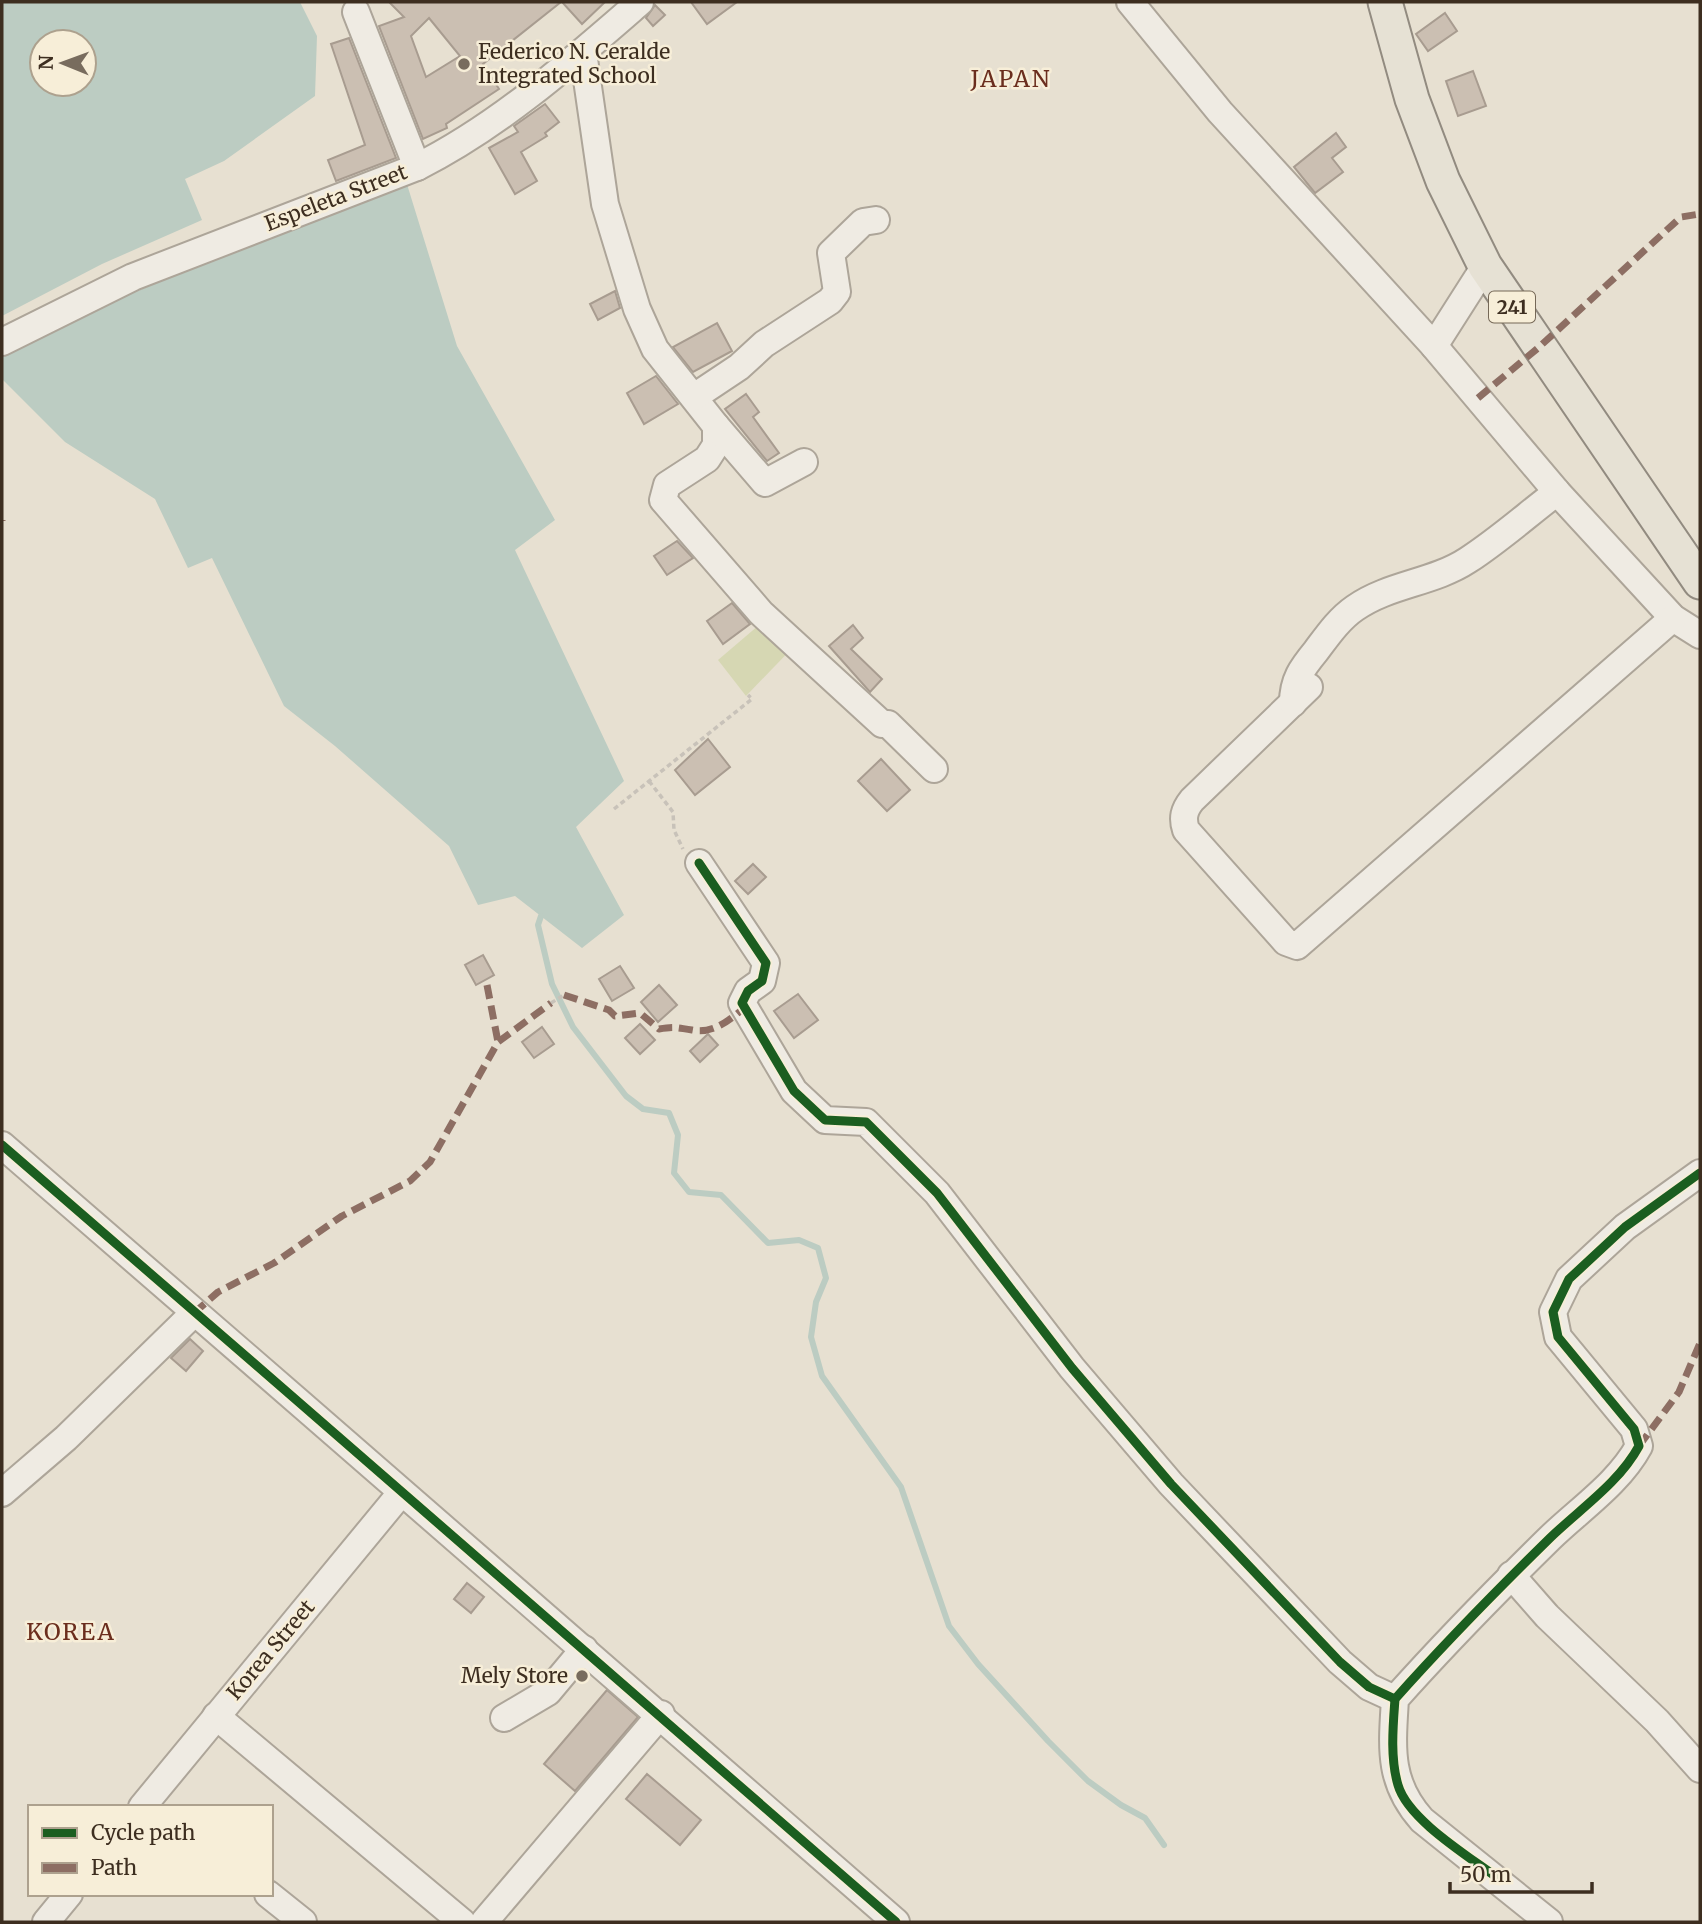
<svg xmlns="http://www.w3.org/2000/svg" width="1702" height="1924" viewBox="0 0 1702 1924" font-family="Merriweather,serif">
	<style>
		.green { fill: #d6d7b3 }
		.water { fill: #bcccc2; fill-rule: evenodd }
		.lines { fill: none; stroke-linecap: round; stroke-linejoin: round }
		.stream { stroke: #bcccc2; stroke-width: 6 }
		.building { fill: #cbbfb2; stroke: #a89c90; stroke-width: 2; fill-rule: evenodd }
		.minor-casing { stroke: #ada599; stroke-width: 30 }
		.major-casing { stroke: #928b80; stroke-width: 37 }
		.path { stroke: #c8c2b9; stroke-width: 3.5; stroke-dasharray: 5 3.5; stroke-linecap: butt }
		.minor { stroke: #efebe3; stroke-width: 26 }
		.major { stroke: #e6e1d4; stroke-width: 33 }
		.quiet { stroke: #8d6e63; stroke-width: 7; stroke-dasharray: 14 7; stroke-linecap: butt }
		.cycleway-casing { stroke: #f7eed8; stroke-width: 13 }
		.cycleway { stroke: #1b5e20; stroke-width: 9 }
		.poi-dot { fill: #786c5e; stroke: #f7eed8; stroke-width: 2.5 }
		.labels { text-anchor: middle; stroke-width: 5; stroke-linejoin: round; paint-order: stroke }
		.shield { fill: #f7eed8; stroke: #756857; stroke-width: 2 }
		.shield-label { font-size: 19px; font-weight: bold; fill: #3d2e20 }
		.poi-label { font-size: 21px; fill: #3d2e20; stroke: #f7eed8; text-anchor: start }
		.street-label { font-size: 21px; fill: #3d2e20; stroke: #f7eed8 }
		.neighbourhood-label { font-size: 23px; letter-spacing: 2px; fill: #6b2e1e; stroke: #f7eed8 }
	</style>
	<rect width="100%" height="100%" fill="#e7e0d1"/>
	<polygon class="green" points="772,614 800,640 746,696 718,660"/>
	<g class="water">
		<path d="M2,2H300L317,36L315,96L224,161L185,179L202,220L102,264L2,316ZM42,42H84V84H42Z"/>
		<polygon points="406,181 457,346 555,520 515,550 624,781 576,827 624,915 582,948 515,896 478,905 449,846 335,746 284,706 212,558 188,568 155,499 65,442 2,379 2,356 79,315"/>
	</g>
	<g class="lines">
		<polyline class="stream" points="541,916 538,925 552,984 573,1027 626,1096 643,1109 669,1113 678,1135 674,1173 689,1192 721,1195 768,1243 799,1240 818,1248 826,1278 816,1302 811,1337 822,1376 901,1487 949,1626 978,1664 1048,1741 1088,1781 1121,1805 1145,1818 1164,1845"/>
	</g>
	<g class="building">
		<path d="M389,2H561L483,64L499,89L446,124L447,128L423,139L379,26L404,17ZM429,18L460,56L426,77L411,36Z"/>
		<polygon points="562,2 605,2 582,24"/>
		<polygon points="691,2 737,2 707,24"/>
		<polygon points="655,5 665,15 653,26 646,18"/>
		<polygon points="1445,13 1457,31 1428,51 1416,34"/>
		<polygon points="349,38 396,158 336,181 328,160 365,145 331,44"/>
		<polygon points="1473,71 1486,106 1458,116 1446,81"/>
		<polygon points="545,104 559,122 545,133 547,136 521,152 537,181 515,194 489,148 518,132 514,126"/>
		<polygon points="1336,133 1346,147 1332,158 1343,172 1315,193 1294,167"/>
		<polygon points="615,291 620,308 598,320 590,304"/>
		<polygon points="717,323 732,351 693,372 673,347"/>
		<polygon points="656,376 678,404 644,424 627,393"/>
		<polygon points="746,394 759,412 753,417 779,453 767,461 725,409"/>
		<polygon points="677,541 693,558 667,575 654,556"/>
		<polygon points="732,603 750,624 723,644 707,621"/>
		<polygon points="853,625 863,638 851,649 882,679 870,692 829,646"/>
		<polygon points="708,739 730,767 695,795 675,770"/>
		<polygon points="881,759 910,790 887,811 858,781"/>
		<polygon points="753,864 766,877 748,894 735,881"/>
		<polygon points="483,955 494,975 476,985 465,965"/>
		<polygon points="620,966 634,988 612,1001 599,979"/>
		<polygon points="659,985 677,1005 658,1022 641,1002"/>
		<polygon points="798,994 818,1020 794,1038 774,1011"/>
		<polygon points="640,1024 655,1040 640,1054 625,1038"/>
		<polygon points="542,1027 554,1044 534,1058 522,1042"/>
		<polygon points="708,1034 718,1045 700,1062 690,1051"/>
		<polygon points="190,1339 203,1351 186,1371 171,1358"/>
		<polygon points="467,1583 484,1597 471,1613 454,1599"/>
		<polygon points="607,1690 638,1717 575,1791 544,1764"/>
		<polygon points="647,1774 701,1820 680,1845 626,1799"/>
	</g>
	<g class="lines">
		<g class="minor-casing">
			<g id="minor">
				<polyline points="1130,2 1220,112 1434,346 1557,492 1673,618 1700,635"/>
				<polyline points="356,12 417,167"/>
				<polyline points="583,52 605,204 637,309 655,349 716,426 716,445 707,459 667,485 663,500 761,613 882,724 888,724 934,769"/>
				<path d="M2,342L133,277L417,167C499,126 571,62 640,2"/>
				<polyline points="1434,346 1485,266"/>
				<polyline points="694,397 739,367 764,344 830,301 837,292 831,253 863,222 876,220"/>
				<polyline points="716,426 765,483 804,462"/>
				<path d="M1309,687L1192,800C1184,810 1182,818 1186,830L1286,942L1297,946L1673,618"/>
				<path d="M1293,703C1293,680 1302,668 1316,651C1328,635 1339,619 1355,608C1389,584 1433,583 1468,560C1499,540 1528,514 1557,492"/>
				<polyline points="699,863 766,963 762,981 748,991 742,1003 794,1091 825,1120 866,1122 937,1193 1072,1368 1171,1484 1340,1662 1369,1687 1395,1699"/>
				<path d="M2,1145C300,1404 600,1661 896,1922"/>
				<polyline points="2,1493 66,1438 194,1313"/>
				<polyline points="1511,1575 1547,1616 1657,1721 1700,1769"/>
				<polyline points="216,1716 462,1922"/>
				<polyline points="504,1718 548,1692 584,1649"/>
				<polyline points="142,1807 401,1493"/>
				<polyline points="268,1894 303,1922"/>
				<polyline points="46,1922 69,1894"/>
				<polyline points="484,1922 661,1714"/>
				<path d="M1549,1922L1422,1820C1388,1782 1392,1748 1395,1699C1445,1643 1497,1590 1550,1538C1580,1509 1619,1483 1639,1446L1634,1429L1558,1337L1553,1312L1569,1279L1625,1227L1700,1173"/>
			</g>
		</g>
		<g class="major-casing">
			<polyline id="major" points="1385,2 1412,99 1443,181 1485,266 1700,582"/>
		</g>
		<g class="path">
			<polyline points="649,781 673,812 674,830 683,849"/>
			<polyline points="614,809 752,699 748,695"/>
			<polyline points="551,1003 564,995"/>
		</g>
		<use href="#minor" class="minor"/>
		<use href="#major" class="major"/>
		<g class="quiet">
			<polyline points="1478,398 1538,348 1681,217 1700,214"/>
			<polyline points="2,520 2,521"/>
			<polyline points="487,985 498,1042"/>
			<path d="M564,995L609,1010L615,1016L640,1013L659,1029C676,1026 677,1028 692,1030C713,1034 728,1021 743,1009"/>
			<polyline points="194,1313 218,1292 274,1263 342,1216 410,1181 430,1162 498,1042 551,1003"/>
			<polyline points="1639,1446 1679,1392 1700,1343"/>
		</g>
		<g class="cycleway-casing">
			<g id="cycleway">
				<polyline points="699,863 766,963 762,981 748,991 742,1003 794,1091 825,1120 866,1122 937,1193 1072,1368 1171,1484 1340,1662 1369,1687 1395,1699"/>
				<path d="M2,1145C300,1404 600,1661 896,1922"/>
				<path d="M1499,1879C1470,1857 1408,1820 1398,1785C1390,1758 1393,1726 1395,1699C1445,1643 1497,1590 1550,1538C1580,1509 1619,1483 1639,1446L1634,1429L1558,1337L1553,1312L1569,1279L1625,1227L1700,1173"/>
			</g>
		</g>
		<use href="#cycleway" class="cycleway"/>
	</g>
	<g class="poi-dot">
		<circle cx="464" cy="64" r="7"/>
		<circle cx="582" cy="1676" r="7"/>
	</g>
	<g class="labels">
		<rect class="shield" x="1489" y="291.5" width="46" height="31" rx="5"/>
		<g class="shield-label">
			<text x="1512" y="314">241</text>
		</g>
		<g class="poi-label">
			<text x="478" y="59">Federico N. Ceralde<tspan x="478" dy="24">Integrated School</tspan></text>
			<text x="568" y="1683" text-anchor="end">Mely Store</text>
		</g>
		<g class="street-label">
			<text transform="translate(336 198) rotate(-21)" y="7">Espeleta Street</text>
			<text transform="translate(271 1650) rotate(-50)" y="7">Korea Street</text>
		</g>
		<g class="neighbourhood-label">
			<text x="1011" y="87">JAPAN</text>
			<text x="71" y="1640">KOREA</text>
		</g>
	</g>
	<rect width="1702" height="1924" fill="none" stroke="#3d2e20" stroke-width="7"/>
	<rect x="28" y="1805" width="245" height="91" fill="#f7eed8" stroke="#ada18e" stroke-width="2"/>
	<rect x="42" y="1828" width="35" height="10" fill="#1b5e20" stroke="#ada18e" stroke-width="2"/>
	<text x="91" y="1840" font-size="21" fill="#3d2e20">Cycle path</text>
	<rect x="42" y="1863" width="35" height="10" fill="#8d6e63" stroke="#ada18e" stroke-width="2"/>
	<text x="91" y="1875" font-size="21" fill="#3d2e20">Path</text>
	<g transform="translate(63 63) rotate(271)"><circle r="33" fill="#f7eed8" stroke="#ada18e" stroke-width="2"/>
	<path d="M0-5L12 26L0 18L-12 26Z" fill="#786c5e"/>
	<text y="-10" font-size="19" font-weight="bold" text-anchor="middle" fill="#3d2e20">N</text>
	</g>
	<path d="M1450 1882v10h142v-10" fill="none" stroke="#3d2e20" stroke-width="3.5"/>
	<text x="1460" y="1882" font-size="21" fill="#3d2e20" stroke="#f7eed8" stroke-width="5" paint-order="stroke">50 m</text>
</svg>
